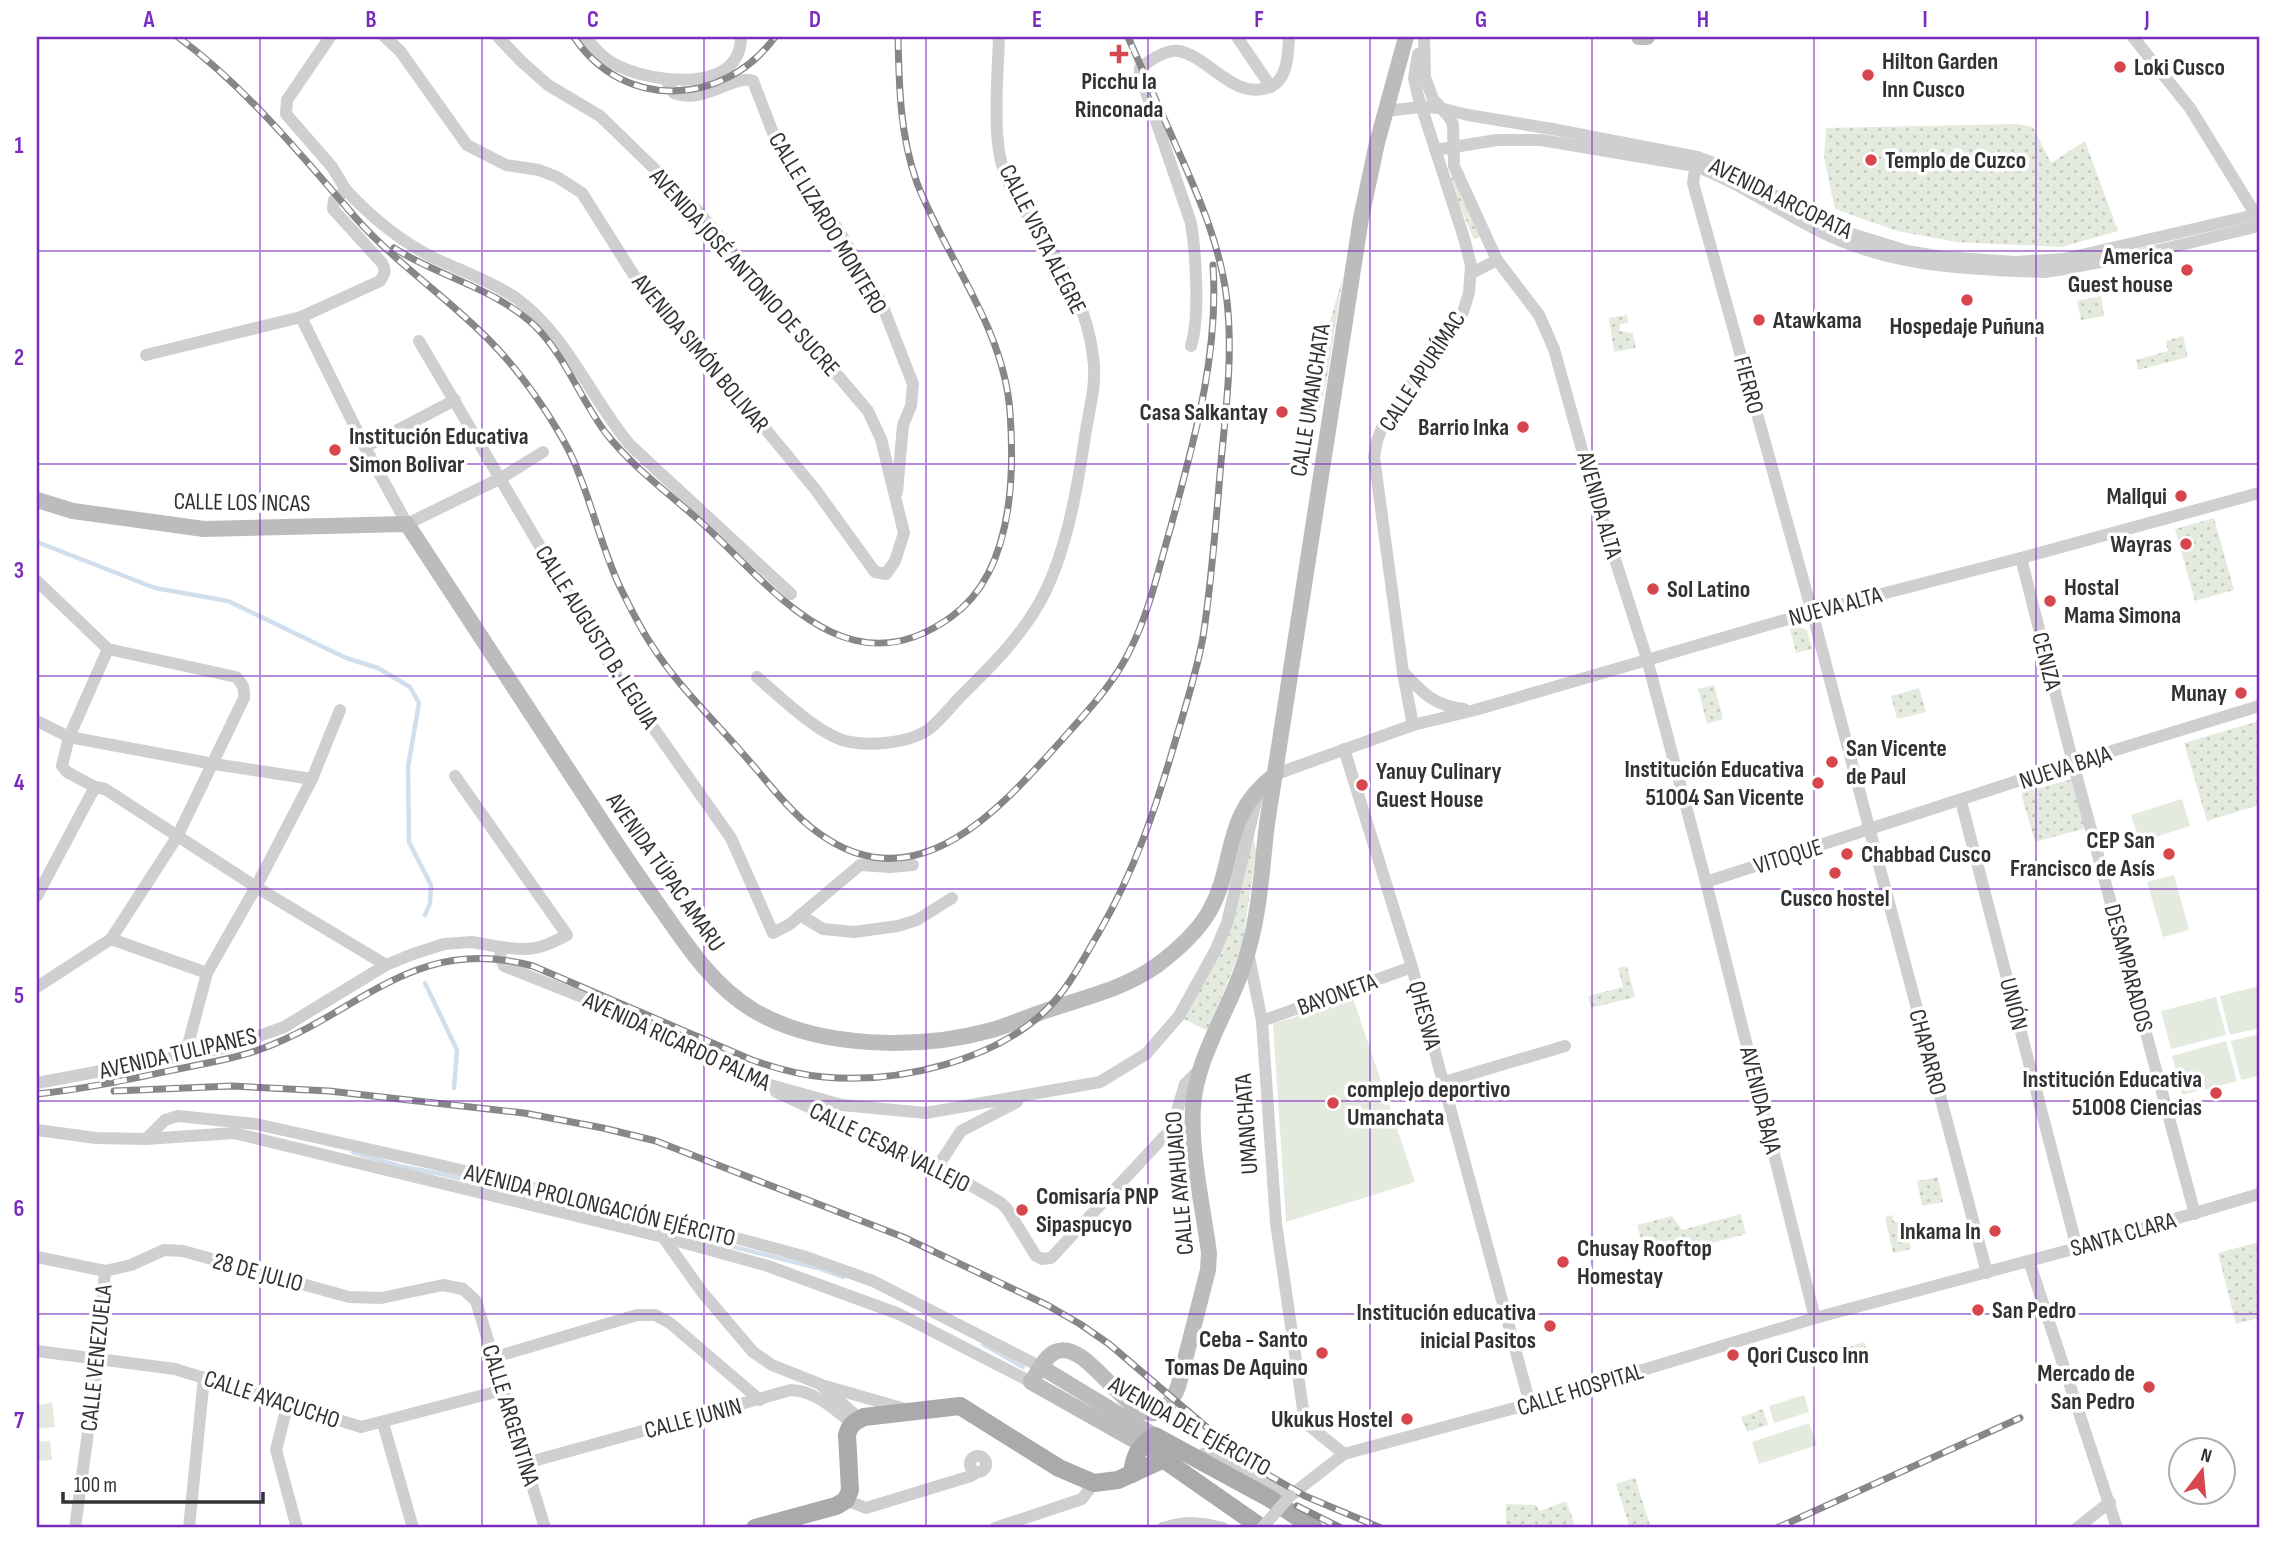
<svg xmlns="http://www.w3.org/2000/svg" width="2296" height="1565" viewBox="0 0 2296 1565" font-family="'Sofia Sans Condensed',sans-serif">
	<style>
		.grass { fill: url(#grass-dots) }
		.park { fill: #e4eade }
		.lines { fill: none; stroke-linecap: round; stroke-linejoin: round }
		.stream { stroke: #d0dfeb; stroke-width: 4.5 }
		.street { stroke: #cfcfcf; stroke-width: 12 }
		.secondary { stroke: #bcbcbc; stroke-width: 16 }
		.primary { stroke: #aaa; stroke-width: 18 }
		.rail-casing { stroke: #878787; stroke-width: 7 }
		.rail { stroke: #fff; stroke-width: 4.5; stroke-dasharray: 13; stroke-linecap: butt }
		.street-bridge { stroke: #cfcfcf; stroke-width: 12 }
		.grid { fill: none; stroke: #7b2cbf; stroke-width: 2; stroke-opacity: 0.55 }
		.poi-dot { fill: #d7464c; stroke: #fff; stroke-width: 2.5 }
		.labels { text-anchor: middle; stroke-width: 7; stroke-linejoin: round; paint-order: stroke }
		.poi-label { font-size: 24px; font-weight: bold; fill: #323232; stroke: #fff; text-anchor: start }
		.street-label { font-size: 24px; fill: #323232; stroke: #fff }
		.neatline { fill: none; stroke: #7b2cbf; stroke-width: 2.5 }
		.grid-label { font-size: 23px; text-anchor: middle; font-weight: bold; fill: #7b2cbf }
	</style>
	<defs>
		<pattern id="grass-dots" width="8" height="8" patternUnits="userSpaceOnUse" patternTransform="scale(1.75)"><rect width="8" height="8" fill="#e4eade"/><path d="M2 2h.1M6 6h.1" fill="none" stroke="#c4c9bf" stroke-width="1.8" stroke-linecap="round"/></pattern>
	</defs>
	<rect width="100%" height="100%" fill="#fff"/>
	<g class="grass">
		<polygon points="2017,124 2033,127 2051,163 2085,141 2118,231 2061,247 1957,242 1897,231 1835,209 1824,157 1826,128"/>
		<polygon points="1453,177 1480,237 1474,239 1448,179"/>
		<polygon points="1343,276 1326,384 1307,458 1296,455 1312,384"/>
		<polygon points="2101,296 2104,316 2081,320 2077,301"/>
		<polygon points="1627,315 1628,323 1620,324 1619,331 1633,333 1636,348 1614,352 1609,318"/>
		<polygon points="2183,336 2188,357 2138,370 2136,360 2168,351 2166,341"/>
		<polygon points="2214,518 2234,590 2195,601 2175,529"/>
		<polygon points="1800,627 1807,630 1812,649 1796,653 1790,629"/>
		<polygon points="1714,685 1723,719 1707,724 1698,689"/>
		<polygon points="1919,688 1926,712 1897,719 1891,696"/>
		<polygon points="2259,721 2259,805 2207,821 2184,743"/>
		<polygon points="2072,779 2086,828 2035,842 2021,793"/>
		<polygon points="1251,837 1254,838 1256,853 1242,946 1208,1031 1183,1019 1226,936"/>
		<polygon points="1627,966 1635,997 1591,1008 1588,996 1623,987 1618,968"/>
		<polygon points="1938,1177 1943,1202 1922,1206 1917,1181"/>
		<polygon points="1741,1214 1746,1234 1647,1260 1637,1225 1672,1216 1682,1230"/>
		<polygon points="1892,1215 1894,1222 1905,1220 1911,1249 1893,1253 1885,1217"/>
		<polygon points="2259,1242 2259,1318 2236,1324 2218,1253"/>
		<polygon points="1864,1342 1868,1354 1841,1363 1837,1351"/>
		<polygon points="1763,1409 1768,1425 1747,1432 1741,1417"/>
		<polygon points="1635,1478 1651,1528 1630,1528 1616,1484"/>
		<polygon points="1566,1501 1576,1528 1506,1528 1506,1504 1536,1505 1540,1511"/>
	</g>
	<g class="park">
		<polygon points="2182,799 2190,826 2140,842 2131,815"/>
		<polygon points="2174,875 2189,930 2163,937 2147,882"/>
		<polygon points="2259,986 2259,1028 2230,1035 2220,996"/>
		<polygon points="2216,997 2226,1035 2171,1049 2161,1011"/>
		<polygon points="1353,998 1415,1182 1286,1222 1273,1024"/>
		<polygon points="2259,1034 2259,1076 2241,1080 2231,1041"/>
		<polygon points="2226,1041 2237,1081 2182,1095 2172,1056"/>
		<polygon points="1804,1395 1809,1412 1774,1423 1769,1406"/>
		<polygon points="52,1403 55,1427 37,1429 37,1405"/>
		<polygon points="1809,1423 1817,1445 1759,1464 1752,1442"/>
		<polygon points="50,1441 52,1460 37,1461 37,1442"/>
	</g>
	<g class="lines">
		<g class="stream">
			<polyline points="37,542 155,588 228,601 346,658 378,668 410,687 419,703 408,767 409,842 431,885 430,903 425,915"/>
			<polyline points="425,983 457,1050 454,1088"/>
			<polyline points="353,1152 399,1166 442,1174 818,1268 843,1277"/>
			<polyline points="983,1344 1023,1367"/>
		</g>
		<g class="street">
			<polyline points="330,37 287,100 286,114 332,167 346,190"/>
			<polyline points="385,37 400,51 467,145 506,165 539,170 557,177 582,193 642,288 748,408 815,489 875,572 886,574 895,561 904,533 881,439 868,411 696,209 600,116 548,85 522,62 498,37"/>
			<path d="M585,37C596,50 606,62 623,68C657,83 741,93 741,37"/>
			<polyline points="1237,37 1271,87"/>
			<polyline points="1424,37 1425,77 1433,99 1449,117 1453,124 1454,166 1497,260 1539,315 1554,349 1596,500 1647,659 1706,882 1815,1318"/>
			<polyline points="2133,37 2190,108 2259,220"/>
			<path d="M1418,54L1414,78L1418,96L1464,238L1471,265L1469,293L1463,312L1383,425L1377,441L1374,457L1403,672C1423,693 1434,706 1464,709"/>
			<path d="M666,80L674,93C703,105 736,73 753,81L778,146L839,231L881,302L913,384L911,406L903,425L897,492"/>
			<polyline points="1385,111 1421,107 1440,108 1468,115 1552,129 1697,157 1719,165 1820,220 1849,233 1907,251 1943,257 2015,262 2064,259 2259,214"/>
			<path d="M1435,150L1497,140H1541L1695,166C1739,182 1777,210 1819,231C1890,267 1966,269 2044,272L2058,270L2147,253L2259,226"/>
			<polyline points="1697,157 1693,183 1812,612 1987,1273"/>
			<polyline points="1472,273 1497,260"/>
			<polyline points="419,341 614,672 731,838 773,933 790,924 860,865 890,867 913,865"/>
			<path d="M1191,346C1200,317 1196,254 1191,223L1140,74V68C1149,61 1166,49 1179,51C1209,57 1233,99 1267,88C1288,82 1288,55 1289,37"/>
			<polyline points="146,355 301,317"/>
			<polyline points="365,447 455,400"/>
			<path d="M543,452L501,478L407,524L365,447L301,317L380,281C385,274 386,270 382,263L333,209L334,200L346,190C372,218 400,241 434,258C461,271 491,281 516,298C567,335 590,397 630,445L791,594"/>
			<polyline points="2021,558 2073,763 2195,1214"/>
			<path d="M37,581L108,649L236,677C243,684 245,689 244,698L177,837L111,939L37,987"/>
			<polyline points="1403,673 1413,725"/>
			<path d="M757,677C779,696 814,730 842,740C865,747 909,744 929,729C941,720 951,706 962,695C989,668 1017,641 1037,607C1066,559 1078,485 1086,430C1090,406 1097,382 1093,357C1089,318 1070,277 1048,245C1032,220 1012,197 1003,168C992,136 998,72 999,37"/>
			<polyline points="37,721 69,737 214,764 312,779"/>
			<polyline points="1344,749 1412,967 1530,1404"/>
			<polyline points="1276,774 1413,725 1475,710 1812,612 2021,558 2259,493"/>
			<path d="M455,776L567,935C540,950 530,951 500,947"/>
			<polyline points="95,787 67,772 62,766 69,737 108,649"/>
			<polyline points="1961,801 2077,1248"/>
			<polyline points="1706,882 2073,763 2259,706"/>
			<polyline points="37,896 95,787 105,789 256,887 386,965"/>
			<polyline points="800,915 823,929 854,932 898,926 917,920 952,898"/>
			<polyline points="111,939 207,973"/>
			<polyline points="1248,952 1262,1021 1276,1223 1304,1416 1307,1424 1344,1454"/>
			<polyline points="1262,1021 1412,967"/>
			<polyline points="185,1056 207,973 256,887 312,779 340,710"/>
			<polyline points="1444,1082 1565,1046"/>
			<polyline points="37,1083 229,1047 284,1027 386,965 413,954 444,944 472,942 500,947 501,959 504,966 617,1011 752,1080 842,1105 926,1113 1100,1082 1146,1054 1179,1016 1215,951 1227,923 1258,793"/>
			<polyline points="776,1092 938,1166 1001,1203 1007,1209 1036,1256 1042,1259 1051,1258 1172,1128 1185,1084 1201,1068"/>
			<polyline points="37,1130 96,1138 146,1139 234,1133 663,1237 768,1266 899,1314 1031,1382"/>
			<polyline points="146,1139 165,1120 178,1116 256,1124 444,1166 736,1238 803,1256 873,1281 1041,1367"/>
			<polyline points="938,1166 961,1131 1017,1102"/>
			<polyline points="663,1237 702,1292 753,1352 772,1365 820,1384 860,1419"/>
			<polyline points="37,1257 105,1271 131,1265 164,1250 183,1251 349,1297 381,1298 443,1285 463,1289 476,1301 545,1528"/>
			<polyline points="2029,1261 2117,1528"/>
			<polyline points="37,1351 175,1369 361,1427 503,1390"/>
			<polyline points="495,1357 637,1315 655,1315 670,1323 760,1400"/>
			<polyline points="825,1386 905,1409"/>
			<polyline points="287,1406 276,1450 297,1528"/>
			<polyline points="383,1423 413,1528"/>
			<polyline points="1203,1454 1259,1477 1292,1494"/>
			<circle cx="978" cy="1464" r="8"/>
			<path d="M526,1463L791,1390C816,1391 833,1409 852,1423"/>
			<polyline points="1290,1496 1344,1454 1530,1404 1815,1318 2077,1248 2259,1194"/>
			<polyline points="846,1500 866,1508 971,1476 977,1472"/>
			<polyline points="75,1528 98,1359 105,1271"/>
			<polyline points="189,1528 204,1377"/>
			<polyline points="995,1528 1082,1499 1094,1483"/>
			<path d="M1163,1528C1186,1521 1200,1522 1223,1528"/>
			<polyline points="2077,1528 2110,1502"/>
		</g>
		<g class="secondary">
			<polyline points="1639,37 1647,37"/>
			<path d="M37,500L73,511L204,529L407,524C469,618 531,713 593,808C616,844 640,879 664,913C689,949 714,986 753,1010C818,1049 920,1050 992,1030C1006,1026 1020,1020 1034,1015C1075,999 1119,992 1156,966C1175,952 1197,932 1209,912C1238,861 1220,816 1276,774"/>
			<polyline points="1041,1367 1155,1436"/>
			<path d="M1141,1444L1031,1382C1038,1373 1044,1357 1055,1352C1094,1333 1146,1468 1178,1387L1208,1270L1209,1253C1203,1207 1190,1151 1193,1106C1197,1052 1235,1002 1248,951C1260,910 1262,866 1267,824L1361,218L1377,143L1406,37"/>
		</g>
		<g class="primary">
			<polyline points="1156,1454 1262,1528"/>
			<path d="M1132,1474C1134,1455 1139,1446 1155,1436L1269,1498L1314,1528"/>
			<path d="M755,1528L836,1506L846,1500L850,1490L847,1435C850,1424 854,1422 864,1417L960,1406L1059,1468L1094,1483L1118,1480L1164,1459L1171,1445"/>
		</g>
		<g class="rail-casing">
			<g id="rail">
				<path d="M178,37C244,86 295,148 349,210"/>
				<path d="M574,37C623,111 724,107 775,37"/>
				<path d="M344,204C386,257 443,293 490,341C511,362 529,386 545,410C558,430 571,451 579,474C594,512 603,551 620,587C630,607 639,626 651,644C676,684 713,719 744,755C770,784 795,820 829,840C927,901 1010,797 1069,732C1092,706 1116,680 1131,648C1150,610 1159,567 1171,526C1194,441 1219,355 1213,265"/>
				<path d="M394,248C439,277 495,288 535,326C565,356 580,398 605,432C633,468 670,494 703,524C774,589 847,692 951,617C1012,574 1015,480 1010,412C1004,328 947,260 917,183C900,136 899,86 898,37"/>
				<polyline points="114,1091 232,1086 329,1091 524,1113 603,1128 656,1141 903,1237 1047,1305 1080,1324 1109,1344 1224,1442 1270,1476 1305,1496 1381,1528"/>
				<path d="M37,1094C85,1089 131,1079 178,1069C206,1063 235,1059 261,1049C362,1012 414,934 533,966L752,1060C775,1068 799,1075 824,1077C896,1084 997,1061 1049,1007C1070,986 1083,959 1098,934C1135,871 1157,805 1177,735C1187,702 1197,670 1203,637C1212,579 1216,521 1221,462C1226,409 1233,355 1227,301C1221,247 1199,197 1177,148C1161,111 1144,74 1128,37"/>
				<polyline points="1297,1506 1341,1528"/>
				<polyline points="1777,1528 2020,1418"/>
			</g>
		</g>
		<use href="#rail" class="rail"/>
		<polyline class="street-bridge" points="1262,1528 1290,1496"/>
	</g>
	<path class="grid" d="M260,37V1528M482,37V1528M704,37V1528M926,37V1528M1148,37V1528M1370,37V1528M1592,37V1528M1814,37V1528M2036,37V1528M37,251H2259M37,464H2259M37,676H2259M37,889H2259M37,1101H2259M37,1314H2259"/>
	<g class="poi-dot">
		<path d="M1115.5 43.5h7v7h7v7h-7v7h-7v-7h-7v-7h7z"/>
		<circle cx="2120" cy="67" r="7"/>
		<circle cx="1868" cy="75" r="7"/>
		<circle cx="1871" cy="160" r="7"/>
		<circle cx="2187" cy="270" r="7"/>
		<circle cx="1967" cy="300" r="7"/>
		<circle cx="1759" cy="320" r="7"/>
		<circle cx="1282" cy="412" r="7"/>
		<circle cx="1523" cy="427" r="7"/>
		<circle cx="335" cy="450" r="7"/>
		<circle cx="2181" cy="496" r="7"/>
		<circle cx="2186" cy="544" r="7"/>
		<circle cx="1653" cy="589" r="7"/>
		<circle cx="2050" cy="601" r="7"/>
		<circle cx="2241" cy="693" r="7"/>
		<circle cx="1832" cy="762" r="7"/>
		<circle cx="1818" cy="783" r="7"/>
		<circle cx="1362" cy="785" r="7"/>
		<circle cx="1847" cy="854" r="7"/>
		<circle cx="2169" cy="854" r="7"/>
		<circle cx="1835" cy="873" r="7"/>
		<circle cx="2216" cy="1093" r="7"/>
		<circle cx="1333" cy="1103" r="7"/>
		<circle cx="1022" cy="1210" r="7"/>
		<circle cx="1995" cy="1231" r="7"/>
		<circle cx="1563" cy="1262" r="7"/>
		<circle cx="1978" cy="1310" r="7"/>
		<circle cx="1550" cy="1326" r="7"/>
		<circle cx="1322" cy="1353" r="7"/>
		<circle cx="1733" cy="1355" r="7"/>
		<circle cx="2149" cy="1387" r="7"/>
		<circle cx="1407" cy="1419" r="7"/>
	</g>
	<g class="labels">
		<g class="poi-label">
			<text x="1882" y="69">Hilton Garden<tspan x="1882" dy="28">Inn Cusco</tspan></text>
			<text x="2134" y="75">Loki Cusco</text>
			<text x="1119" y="89" text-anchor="middle">Picchu la<tspan x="1119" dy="28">Rinconada</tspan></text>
			<text x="1885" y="168">Templo de Cuzco</text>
			<text x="2173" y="264" text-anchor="end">America<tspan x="2173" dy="28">Guest house</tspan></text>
			<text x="1773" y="328">Atawkama</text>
			<text x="1967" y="334" text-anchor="middle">Hospedaje Puñuna</text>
			<text x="1268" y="420" text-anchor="end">Casa Salkantay</text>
			<text x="1509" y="435" text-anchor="end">Barrio Inka</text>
			<text x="349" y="444">Institución Educativa<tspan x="349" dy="28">Simon Bolivar</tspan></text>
			<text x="2167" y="504" text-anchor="end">Mallqui</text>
			<text x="2172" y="552" text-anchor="end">Wayras</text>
			<text x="2064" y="595">Hostal<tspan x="2064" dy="28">Mama Simona</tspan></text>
			<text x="1667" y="597">Sol Latino</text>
			<text x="2227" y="701" text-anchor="end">Munay</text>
			<text x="1846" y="756">San Vicente<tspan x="1846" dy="28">de Paul</tspan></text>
			<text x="1804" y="777" text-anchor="end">Institución Educativa<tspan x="1804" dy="28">51004 San Vicente</tspan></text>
			<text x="1376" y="779">Yanuy Culinary<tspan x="1376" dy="28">Guest House</tspan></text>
			<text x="2155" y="848" text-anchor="end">CEP San<tspan x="2155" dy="28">Francisco de Asís</tspan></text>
			<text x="1861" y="862">Chabbad Cusco</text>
			<text x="1835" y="906" text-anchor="middle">Cusco hostel</text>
			<text x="2202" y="1087" text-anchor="end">Institución Educativa<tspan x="2202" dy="28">51008 Ciencias</tspan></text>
			<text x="1347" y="1097">complejo deportivo<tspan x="1347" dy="28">Umanchata</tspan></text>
			<text x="1036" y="1204">Comisaría PNP<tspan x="1036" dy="28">Sipaspucyo</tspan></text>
			<text x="1981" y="1239" text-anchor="end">Inkama In</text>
			<text x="1577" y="1256">Chusay Rooftop<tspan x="1577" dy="28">Homestay</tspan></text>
			<text x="1992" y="1318">San Pedro</text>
			<text x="1536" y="1320" text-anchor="end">Institución educativa<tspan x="1536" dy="28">inicial Pasitos</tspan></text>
			<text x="1308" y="1347" text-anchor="end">Ceba - Santo<tspan x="1308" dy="28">Tomas De Aquino</tspan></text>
			<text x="1747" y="1363">Qori Cusco Inn</text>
			<text x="2135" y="1381" text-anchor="end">Mercado de<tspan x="2135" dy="28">San Pedro</tspan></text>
			<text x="1393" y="1427" text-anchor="end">Ukukus Hostel</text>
		</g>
		<g class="street-label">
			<text transform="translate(1781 198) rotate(26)" y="8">AVENIDA ARCOPATA</text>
			<text transform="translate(828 223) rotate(59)" y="8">CALLE LIZARDO MONTERO</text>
			<text transform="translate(1043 239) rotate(63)" y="8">CALLE VISTA ALEGRE</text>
			<text transform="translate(745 272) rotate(48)" y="8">AVENIDA JOSÉ ANTONIO DE SUCRE</text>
			<text transform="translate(701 353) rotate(50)" y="8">AVENIDA SIMÓN BOLIVAR</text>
			<text transform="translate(1422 371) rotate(-57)" y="8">CALLE APURÍMAC</text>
			<text transform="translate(1749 385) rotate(75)" y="8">FIERRO</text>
			<text transform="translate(1310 400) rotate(-81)" y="8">CALLE UMANCHATA</text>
			<text transform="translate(242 502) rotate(1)" y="8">CALLE LOS INCAS</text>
			<text transform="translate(1600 505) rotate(74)" y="8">AVENIDA ALTA</text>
			<text transform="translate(1835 606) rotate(-15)" y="8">NUEVA ALTA</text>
			<text transform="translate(597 637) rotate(58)" y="8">CALLE AUGUSTO B. LEGUIA</text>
			<text transform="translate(2047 661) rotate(76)" y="8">CENIZA</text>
			<text transform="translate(2065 767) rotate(-18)" y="8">NUEVA BAJA</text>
			<text transform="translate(1788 856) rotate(-17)" y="8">VITOQUE</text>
			<text transform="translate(666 872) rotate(55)" y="8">AVENIDA TÚPAC AMARU</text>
			<text transform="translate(2129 968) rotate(75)" y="8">DESAMPARADOS</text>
			<text transform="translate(1337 994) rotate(-20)" y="8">BAYONETA</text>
			<text transform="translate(2014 1004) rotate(76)" y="8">UNIÓN</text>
			<text transform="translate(1425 1015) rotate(75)" y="8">QHESWA</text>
			<text transform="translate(677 1041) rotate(25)" y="8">AVENIDA RICARDO PALMA</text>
			<text transform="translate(1928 1052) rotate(75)" y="8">CHAPARRO</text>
			<text transform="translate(178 1053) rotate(-13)" y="8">AVENIDA TULIPANES</text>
			<text transform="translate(1761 1100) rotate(76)" y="8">AVENIDA BAJA</text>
			<text transform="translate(1246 1124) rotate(-94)" y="8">UMANCHATA</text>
			<text transform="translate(890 1147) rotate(26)" y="8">CALLE CESAR VALLEJO</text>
			<text transform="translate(1179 1183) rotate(-95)" y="8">CALLE AYAHUAICO</text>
			<text transform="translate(600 1205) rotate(14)" y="8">AVENIDA PROLONGACIÓN EJÉRCITO</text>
			<text transform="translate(2123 1234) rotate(-16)" y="8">SANTA CLARA</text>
			<text transform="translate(258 1272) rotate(15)" y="8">28 DE JULIO</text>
			<text transform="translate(96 1358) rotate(-84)" y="8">CALLE VENEZUELA</text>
			<text transform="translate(1580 1389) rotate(-17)" y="8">CALLE HOSPITAL</text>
			<text transform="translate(272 1399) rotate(18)" y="8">CALLE AYACUCHO</text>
			<text transform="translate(511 1415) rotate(73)" y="8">CALLE ARGENTINA</text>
			<text transform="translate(693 1418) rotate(-15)" y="8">CALLE JUNIN</text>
			<text transform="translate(1190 1426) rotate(29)" y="8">AVENIDA DEL EJÉRCITO</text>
		</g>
	</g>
	<rect width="2296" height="1565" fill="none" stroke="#ffffff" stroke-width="77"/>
	<g transform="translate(2202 1471) rotate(16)"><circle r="33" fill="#ffffff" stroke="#adadad" stroke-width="2"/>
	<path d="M0-5L12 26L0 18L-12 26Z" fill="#d7464c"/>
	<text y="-10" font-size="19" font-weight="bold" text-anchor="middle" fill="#323232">N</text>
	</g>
	<path d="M63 1492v10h200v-10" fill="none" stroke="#323232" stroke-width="3.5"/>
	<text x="74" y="1492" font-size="21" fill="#323232" stroke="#ffffff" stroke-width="5" paint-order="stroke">100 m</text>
	<rect x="38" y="38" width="2220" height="1488" class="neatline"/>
	<g class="grid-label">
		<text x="149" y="27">A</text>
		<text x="371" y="27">B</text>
		<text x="593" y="27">C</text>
		<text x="815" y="27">D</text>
		<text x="1037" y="27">E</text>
		<text x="1259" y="27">F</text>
		<text x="1481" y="27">G</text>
		<text x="1703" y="27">H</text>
		<text x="1925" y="27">I</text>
		<text x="2147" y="27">J</text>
		<text x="19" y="153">1</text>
		<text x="19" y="365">2</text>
		<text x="19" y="578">3</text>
		<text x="19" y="790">4</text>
		<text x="19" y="1003">5</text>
		<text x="19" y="1216">6</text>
		<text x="19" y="1428">7</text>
	</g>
</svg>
